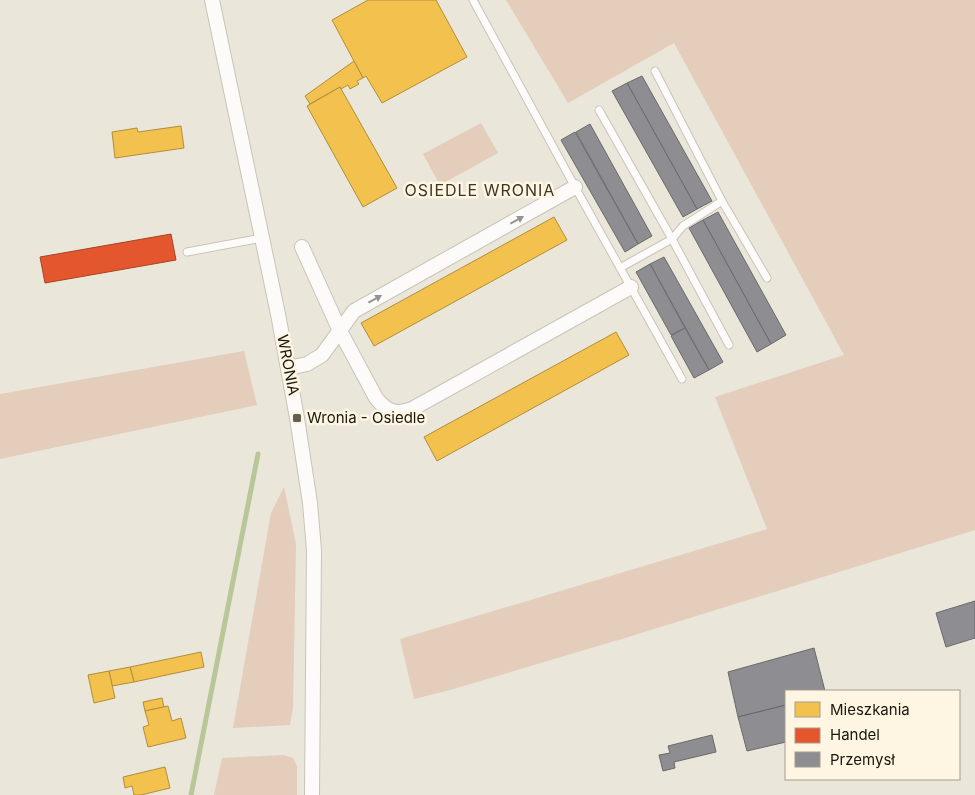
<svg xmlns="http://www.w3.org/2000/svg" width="975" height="795" viewBox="0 0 975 795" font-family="Inter,sans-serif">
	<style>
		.green { fill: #e4cdbb }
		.homes { fill: #f2c14e; stroke: #b18e3b }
		.shops { fill: #e4572e; stroke: #a74424 }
		.industry { fill: #8d8d92; stroke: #6a6a6a }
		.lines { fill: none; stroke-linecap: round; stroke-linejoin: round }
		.stream { stroke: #b8c799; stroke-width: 5 }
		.service-casing { stroke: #c8c4ba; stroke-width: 9 }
		.minor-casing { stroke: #c8c4ba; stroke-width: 16 }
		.service { stroke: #fcfbf9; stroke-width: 7 }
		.minor { stroke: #fcfbf9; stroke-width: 14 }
		.oneway { fill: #96948f }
		.poi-dot { fill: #635f55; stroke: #fef6e3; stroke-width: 2 }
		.labels { text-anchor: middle; stroke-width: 5; stroke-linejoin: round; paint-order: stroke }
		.street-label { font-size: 15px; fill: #1a170e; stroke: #fef6e3 }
		.poi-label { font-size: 15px; fill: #1a170e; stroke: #fef6e3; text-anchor: start }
		.neighbourhood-label { font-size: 16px; letter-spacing: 1px; fill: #3e3724; stroke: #fef6e3 }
	</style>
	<rect width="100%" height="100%" fill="#eae6d9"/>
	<g class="green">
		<polygon points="506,0 975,0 975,530 625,638 450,690 414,699 400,639 767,529 715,397 844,355 674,43 568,103"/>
		<polygon points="481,123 498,153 440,185 423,154"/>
		<polygon points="244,351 257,405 0,459 0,394"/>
		<polygon points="284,487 296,544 293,708 290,725 233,728 271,513"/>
		<polygon points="283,755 293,758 297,766 297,795 214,795 222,758"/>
	</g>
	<g class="homes">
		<polygon points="368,0 436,0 467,57 382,103 366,76 363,78 332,20"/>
		<polygon points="354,61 363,78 357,81 359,84 350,89 348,85 341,89 340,87 310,104 305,96"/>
		<polygon points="340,87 397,188 363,207 307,106"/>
		<polygon points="181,126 184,148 115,158 112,132 137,128 138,132"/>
		<polygon points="554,217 567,240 374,346 361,323"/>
		<polygon points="616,332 629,355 437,461 424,437"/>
		<polygon points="201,652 204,667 134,682 130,667"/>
		<polygon points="130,667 134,682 112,686 109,671"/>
		<polygon points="109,671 115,698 94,703 88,675"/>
		<polygon points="162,698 164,707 145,711 143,702"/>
		<polygon points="168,706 172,721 181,718 186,738 148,747 143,727 149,725 145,711"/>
		<polygon points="165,767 170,788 141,795 134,795 132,786 125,788 123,777"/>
	</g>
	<polygon class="shops" points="171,234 176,260 45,283 40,257"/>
	<g class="industry">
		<polygon points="642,76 712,201 697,209 627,83"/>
		<polygon points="627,83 697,209 683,217 612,91"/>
		<polygon points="590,124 652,236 638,244 576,132"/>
		<polygon points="575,132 638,244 625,252 561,140"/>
		<polygon points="718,212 786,335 771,344 703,220"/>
		<polygon points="703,220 771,344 757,352 689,228"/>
		<polygon points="664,257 723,362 709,370 650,264"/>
		<polygon points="650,264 685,328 671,335 636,272"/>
		<polygon points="685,328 709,370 694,378 671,336"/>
		<polygon points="975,601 975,638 946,647 936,613"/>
		<polygon points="814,648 825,691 786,691 786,705 738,717 728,672"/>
		<polygon points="786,705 786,742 747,751 738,717"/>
		<polygon points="712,735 716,752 674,762 675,768 663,771 659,755 670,753 668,746"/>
	</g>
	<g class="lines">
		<polyline class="stream" points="191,795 258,454"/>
		<g class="service-casing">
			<g id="service">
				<polyline points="473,0 575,187 682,379"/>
				<polyline points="599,110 672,239 729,345"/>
				<polyline points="722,201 767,278"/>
				<polyline points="187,252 262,238"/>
				<polyline points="620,268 672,239 683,226 722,201 655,71"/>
			</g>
		</g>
		<g class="minor-casing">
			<g id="minor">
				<polyline points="212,0 278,314 297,418 310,503 314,550 312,795"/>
				<path d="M302,247L340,331L376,398C387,412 396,415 412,409L631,287"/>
				<polyline points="288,368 307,364 322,355 354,311 575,187"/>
			</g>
		</g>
		<use href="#service" class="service"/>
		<use href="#minor" class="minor"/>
	</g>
	<defs><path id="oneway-solid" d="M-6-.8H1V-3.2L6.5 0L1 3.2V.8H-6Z" transform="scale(1.25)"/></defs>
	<g class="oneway">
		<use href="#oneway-solid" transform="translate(517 220) rotate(-29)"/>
		<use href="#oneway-solid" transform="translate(375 299) rotate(-29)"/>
	</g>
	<rect class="poi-dot" x="292" y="413" width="10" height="10" rx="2.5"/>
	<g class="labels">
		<g class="street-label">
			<text transform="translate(288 365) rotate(79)" y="5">WRONIA</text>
		</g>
		<g class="poi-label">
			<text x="307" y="423">Wronia - Osiedle</text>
		</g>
		<g class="neighbourhood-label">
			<text x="480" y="196">OSIEDLE WRONIA</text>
		</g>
	</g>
	<rect x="785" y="690" width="175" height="90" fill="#fef6e3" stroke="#a39d8e"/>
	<rect x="795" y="702" width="25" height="15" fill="#f2c14e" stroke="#a39d8e"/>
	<text x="830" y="715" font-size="15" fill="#1a170e">Mieszkania</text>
	<rect x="795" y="728" width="25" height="15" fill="#e4572e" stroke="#a39d8e"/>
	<text x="830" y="740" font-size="15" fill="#1a170e">Handel</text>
	<rect x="795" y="752" width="25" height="15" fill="#8d8d92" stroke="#a39d8e"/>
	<text x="830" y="765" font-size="15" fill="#1a170e">Przemysł</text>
</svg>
